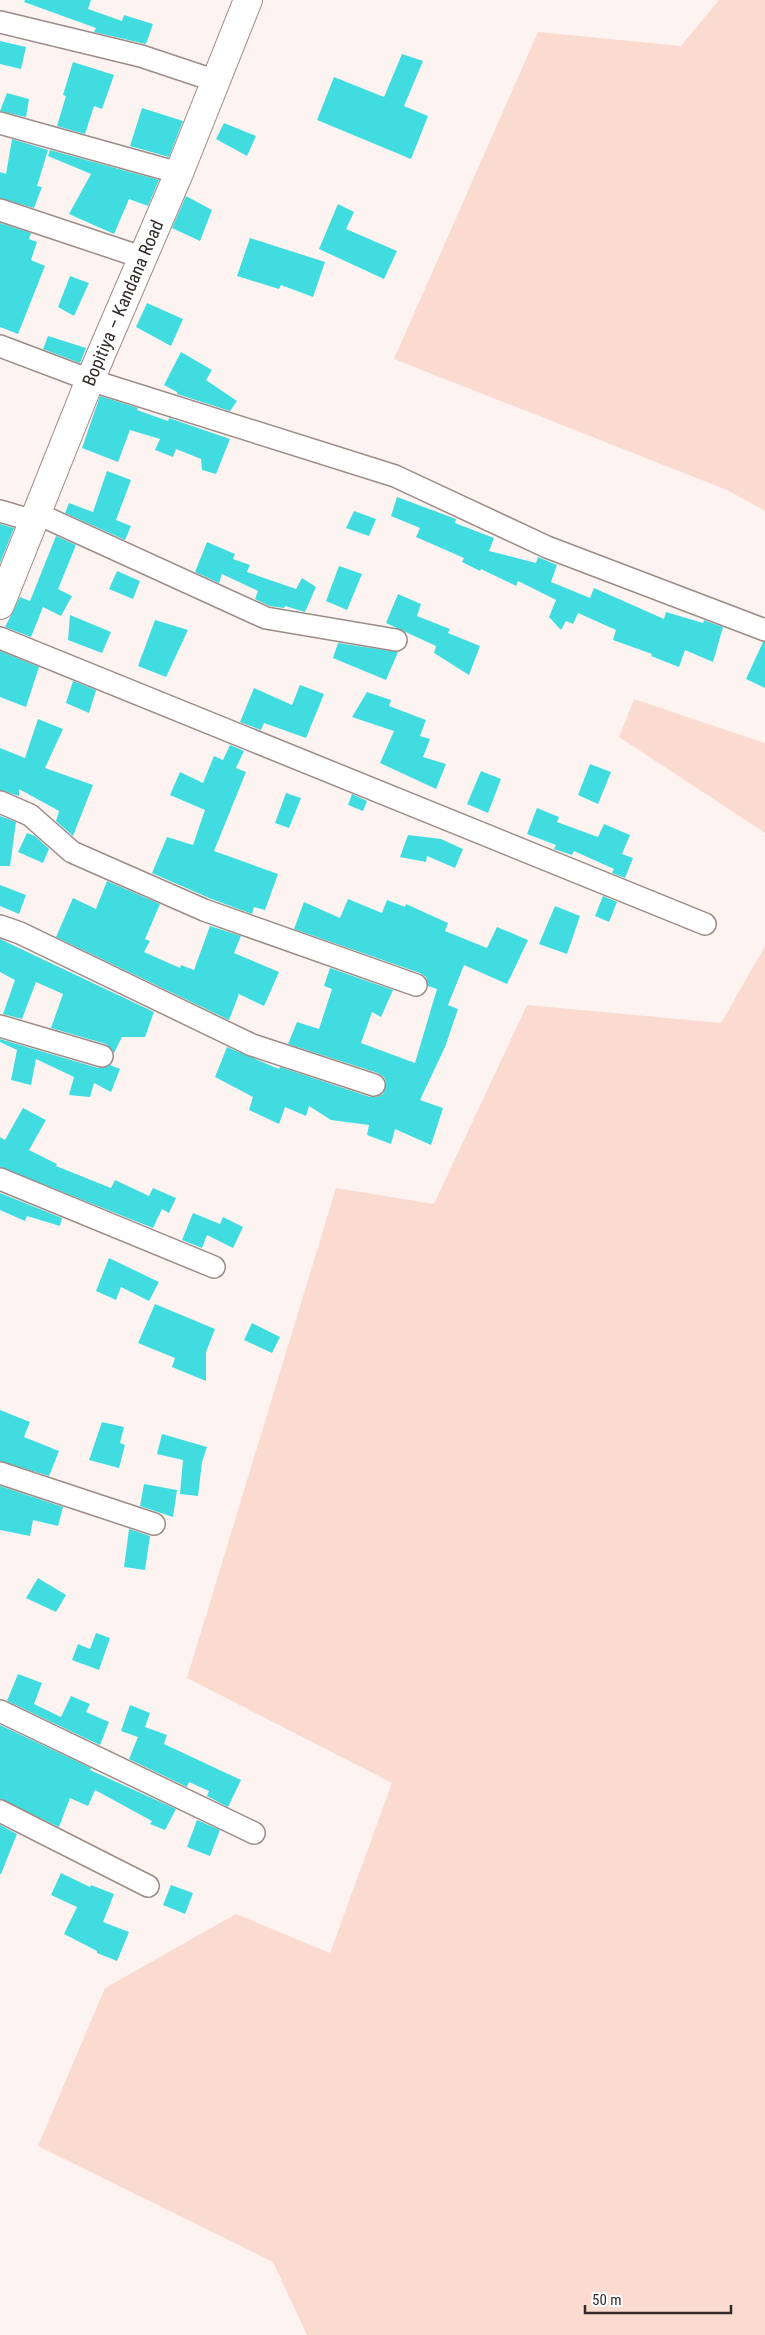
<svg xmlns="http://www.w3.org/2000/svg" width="765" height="2335" viewBox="0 0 765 2335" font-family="'Roboto Condensed',sans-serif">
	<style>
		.green { fill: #fbdad0 }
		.building { fill: #40dce0 }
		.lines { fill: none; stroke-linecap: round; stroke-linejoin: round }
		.minor-casing { stroke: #9d8b85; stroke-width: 24 }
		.tertiary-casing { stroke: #9d8b85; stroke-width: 30 }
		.minor { stroke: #fff; stroke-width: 21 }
		.tertiary { stroke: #fff; stroke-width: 28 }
		.labels { text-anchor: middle; stroke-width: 4; stroke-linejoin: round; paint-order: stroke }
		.street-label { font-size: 18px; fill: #322a28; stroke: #fff }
	</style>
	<rect width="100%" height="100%" fill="#fdf4f2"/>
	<g class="green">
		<polygon points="719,0 765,0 765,511 727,490 394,359 538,32 681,46"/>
		<polygon points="634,699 765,743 765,833 619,737"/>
		<polygon points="765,946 765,2335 307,2335 273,2262 38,2146 105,1988 236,1914 330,1953 392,1783 187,1678 336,1188 434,1204 527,1005 721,1023"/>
	</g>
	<g class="building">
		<polygon points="25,0 91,0 88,9 122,21 124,15 153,24 146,44 94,32 96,28 24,2"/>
		<polygon points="0,41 26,47 21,69 0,64"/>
		<polygon points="402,54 423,61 404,106 428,116 411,159 317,120 334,77 384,97"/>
		<polygon points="73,62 114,75 102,109 94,106 85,134 57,126 66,96 63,95"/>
		<polygon points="7,93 29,99 26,117 0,111"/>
		<polygon points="142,108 183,121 169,157 130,146"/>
		<polygon points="224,123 256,136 247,156 216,139"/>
		<polygon points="12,139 48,150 37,186 42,187 34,208 0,198 0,172 6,174"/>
		<polygon points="50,150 159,180 148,206 129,199 114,234 69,214 91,174 48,156"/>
		<polygon points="186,196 212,210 200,241 172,228"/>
		<polygon points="338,204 354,212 346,229 397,251 384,279 319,249"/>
		<polygon points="0,223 31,233 29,239 37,242 31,260 45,266 18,334 0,327"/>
		<polygon points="250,238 325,262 313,297 281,285 279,289 237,276"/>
		<polygon points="70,276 89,283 74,316 58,307"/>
		<polygon points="147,303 183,319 171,346 136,327"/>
		<polygon points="48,336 86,348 80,363 43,349"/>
		<polygon points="181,352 212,370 206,380 237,401 230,411 177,394 177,392 164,385"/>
		<polygon points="100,396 138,408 137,410 168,421 169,418 230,439 216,474 202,470 201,459 176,449 173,457 155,450 160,439 130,430 118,462 82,448"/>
		<polygon points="107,471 131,480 116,520 131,526 125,540 65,513 69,503 93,512"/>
		<polygon points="397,497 456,519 455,523 494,538 489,551 536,563 538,557 557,565 551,582 590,598 594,588 664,619 666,612 703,623 704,620 706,621 723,627 713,662 685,650 679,667 651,656 652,654 613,640 616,630 578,613 573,624 566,621 561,630 549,617 556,600 518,581 516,586 481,569 480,571 462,562 464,558 416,537 420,528 391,516"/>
		<polygon points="354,511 376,519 369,536 346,528"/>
		<polygon points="0,524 14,528 0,563"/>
		<polygon points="56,536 76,545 58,589 72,596 61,616 43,607 31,637 5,627 20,597 30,601"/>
		<polygon points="207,542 235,554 233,559 250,565 247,572 296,589 302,578 316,587 305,612 285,606 284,608 270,606 255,599 258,591 222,574 219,583 195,572"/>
		<polygon points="339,566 362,574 347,610 326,601"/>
		<polygon points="117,571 140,581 133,599 109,589"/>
		<polygon points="398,594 421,604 417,616 450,629 448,633 480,646 469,675 434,653 436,646 386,623"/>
		<polygon points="70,615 111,632 102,653 68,640"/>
		<polygon points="155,620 188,630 166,677 138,666"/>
		<polygon points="763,642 765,642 765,688 746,679"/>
		<polygon points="338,643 398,652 386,680 333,658"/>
		<polygon points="0,651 39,667 26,707 0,697"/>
		<polygon points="73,681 96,690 89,713 66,703"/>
		<polygon points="300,685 324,694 306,738 264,723 261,730 240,722 254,688 292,705"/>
		<polygon points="367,692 391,700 389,706 426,720 420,736 430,739 423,757 446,764 436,789 380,763 394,731 352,717"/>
		<polygon points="38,719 63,729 45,768 93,785 73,836 56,821 59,811 19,789 19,796 0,790 0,748 25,758"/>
		<polygon points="230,745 244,751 236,768 246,772 214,851 278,874 265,910 254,907 252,914 209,898 152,873 167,837 193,845 205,810 170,795 180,772 203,783 214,756 223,760"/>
		<polygon points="590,764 611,772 598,804 578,795"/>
		<polygon points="481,771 501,779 488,813 467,804"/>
		<polygon points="286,793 301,798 289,828 275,823"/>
		<polygon points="352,794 367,801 363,811 348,805"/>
		<polygon points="537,808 559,817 557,822 598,837 604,824 630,835 622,854 633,858 625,878 612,873 614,869 574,851 572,855 554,849 556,845 527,834"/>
		<polygon points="0,816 16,822 10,866 0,866"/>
		<polygon points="27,833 35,836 49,849 43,863 18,852"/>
		<polygon points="408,835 441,839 463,849 455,868 427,856 426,862 400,857"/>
		<polygon points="107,881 160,904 145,939 150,941 144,952 180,968 181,965 194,970 210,926 241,936 234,953 279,972 264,1006 239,994 229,1020 56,937 73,898 96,909"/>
		<polygon points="0,885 26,895 19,914 0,906"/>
		<polygon points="603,896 617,902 609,922 595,916"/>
		<polygon points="348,899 382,913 387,900 405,907 406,904 448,923 445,931 487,948 497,927 528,940 507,984 464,965 448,1005 458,1009 445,1047 420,1100 443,1108 431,1145 395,1129 391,1144 367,1135 369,1125 331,1120 309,1106 306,1116 285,1107 279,1124 249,1110 253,1097 215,1077 227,1047 279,1069 280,1067 370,1097 377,1097 383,1094 386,1083 384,1077 378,1073 288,1044 297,1022 319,1029 332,989 324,986 330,968 393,990 381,1017 372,1012 361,1043 415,1063 437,989 428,986 426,977 420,973 294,929 304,902 340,918"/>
		<polygon points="555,906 580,916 567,954 539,944"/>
		<polygon points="0,939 154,1012 145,1037 122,1037 114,1053 106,1044 51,1028 63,994 36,982 22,1019 3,1014 15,980 0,972"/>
		<polygon points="0,1039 98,1068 110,1065 120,1069 111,1092 94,1083 90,1097 69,1095 74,1077 36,1059 31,1085 11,1080 17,1050 0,1042"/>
		<polygon points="23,1108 46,1120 29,1150 57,1164 56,1166 111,1188 115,1180 149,1196 153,1188 176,1198 169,1213 162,1209 153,1228 0,1167 0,1137 5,1140"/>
		<polygon points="0,1193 62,1218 60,1226 27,1216 25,1221 0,1210"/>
		<polygon points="193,1213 220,1224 223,1217 243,1227 233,1248 207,1235 202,1248 182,1240"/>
		<polygon points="109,1258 159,1282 149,1301 121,1287 116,1300 96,1291"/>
		<polygon points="155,1304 215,1329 206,1352 206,1381 172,1367 175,1358 138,1343"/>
		<polygon points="252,1323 280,1337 272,1353 244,1340"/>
		<polygon points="0,1410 30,1422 24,1437 59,1451 49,1476 0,1461"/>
		<polygon points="102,1422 124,1427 120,1443 125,1445 119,1468 89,1460"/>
		<polygon points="162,1434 207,1447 202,1462 198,1496 180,1494 183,1460 157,1454"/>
		<polygon points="144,1484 177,1490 173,1517 140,1506"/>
		<polygon points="0,1486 63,1507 58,1526 33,1520 30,1536 0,1530"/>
		<polygon points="129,1529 150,1536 145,1570 124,1567"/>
		<polygon points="38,1578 66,1595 56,1612 26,1598"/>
		<polygon points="96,1633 110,1638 99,1670 72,1660 78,1644 90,1649"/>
		<polygon points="18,1674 42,1683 34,1704 61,1717 71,1696 90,1704 86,1712 109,1722 100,1745 7,1701"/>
		<polygon points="130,1705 150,1713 145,1727 167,1735 164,1744 241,1780 228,1807 207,1796 209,1791 189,1782 187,1787 129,1759 138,1737 121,1731"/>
		<polygon points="0,1725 91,1768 90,1770 176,1809 165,1830 150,1824 152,1821 95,1790 88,1806 70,1798 59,1827 0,1799"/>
		<polygon points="197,1820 220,1830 210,1856 187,1847"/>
		<polygon points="0,1825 17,1834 1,1874 0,1874"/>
		<polygon points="61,1873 90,1887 91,1885 114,1894 103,1922 129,1932 117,1961 97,1953 97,1951 64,1934 77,1907 51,1895"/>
		<polygon points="171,1885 193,1893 185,1914 163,1905"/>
	</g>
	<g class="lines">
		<g class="minor-casing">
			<g id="minor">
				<polyline points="0,22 141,56 216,81"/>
				<polyline points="0,123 179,173"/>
				<polyline points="0,210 141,257"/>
				<polyline points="0,346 90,380 395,476 547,547 765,630"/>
				<polyline points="0,511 34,521"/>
				<polyline points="38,514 266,618 396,640"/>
				<polyline points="0,638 705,924"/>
				<polyline points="0,802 30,815 72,852 204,910 416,985"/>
				<polyline points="0,926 20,933 252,1045 374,1085"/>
				<polyline points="0,1026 102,1056"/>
				<polyline points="0,1179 214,1267"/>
				<polyline points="0,1473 154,1524"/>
				<polyline points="0,1711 254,1833"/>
				<polyline points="0,1811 148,1886"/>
			</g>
		</g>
		<g class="tertiary-casing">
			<g id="tertiary">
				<path id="s1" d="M0,605L90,380L179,173L248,0"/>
			</g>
		</g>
		<use href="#minor" class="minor"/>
		<use href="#tertiary" class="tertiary"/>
	</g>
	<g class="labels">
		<g class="street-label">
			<text dy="6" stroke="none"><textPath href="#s1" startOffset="326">Bopitiya – Kandana Road</textPath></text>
		</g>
	</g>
	<path d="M585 2305v8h146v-8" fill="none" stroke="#322a28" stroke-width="2.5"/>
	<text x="592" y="2305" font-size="15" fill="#322a28" stroke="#ffffff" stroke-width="4" paint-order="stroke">50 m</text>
</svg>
